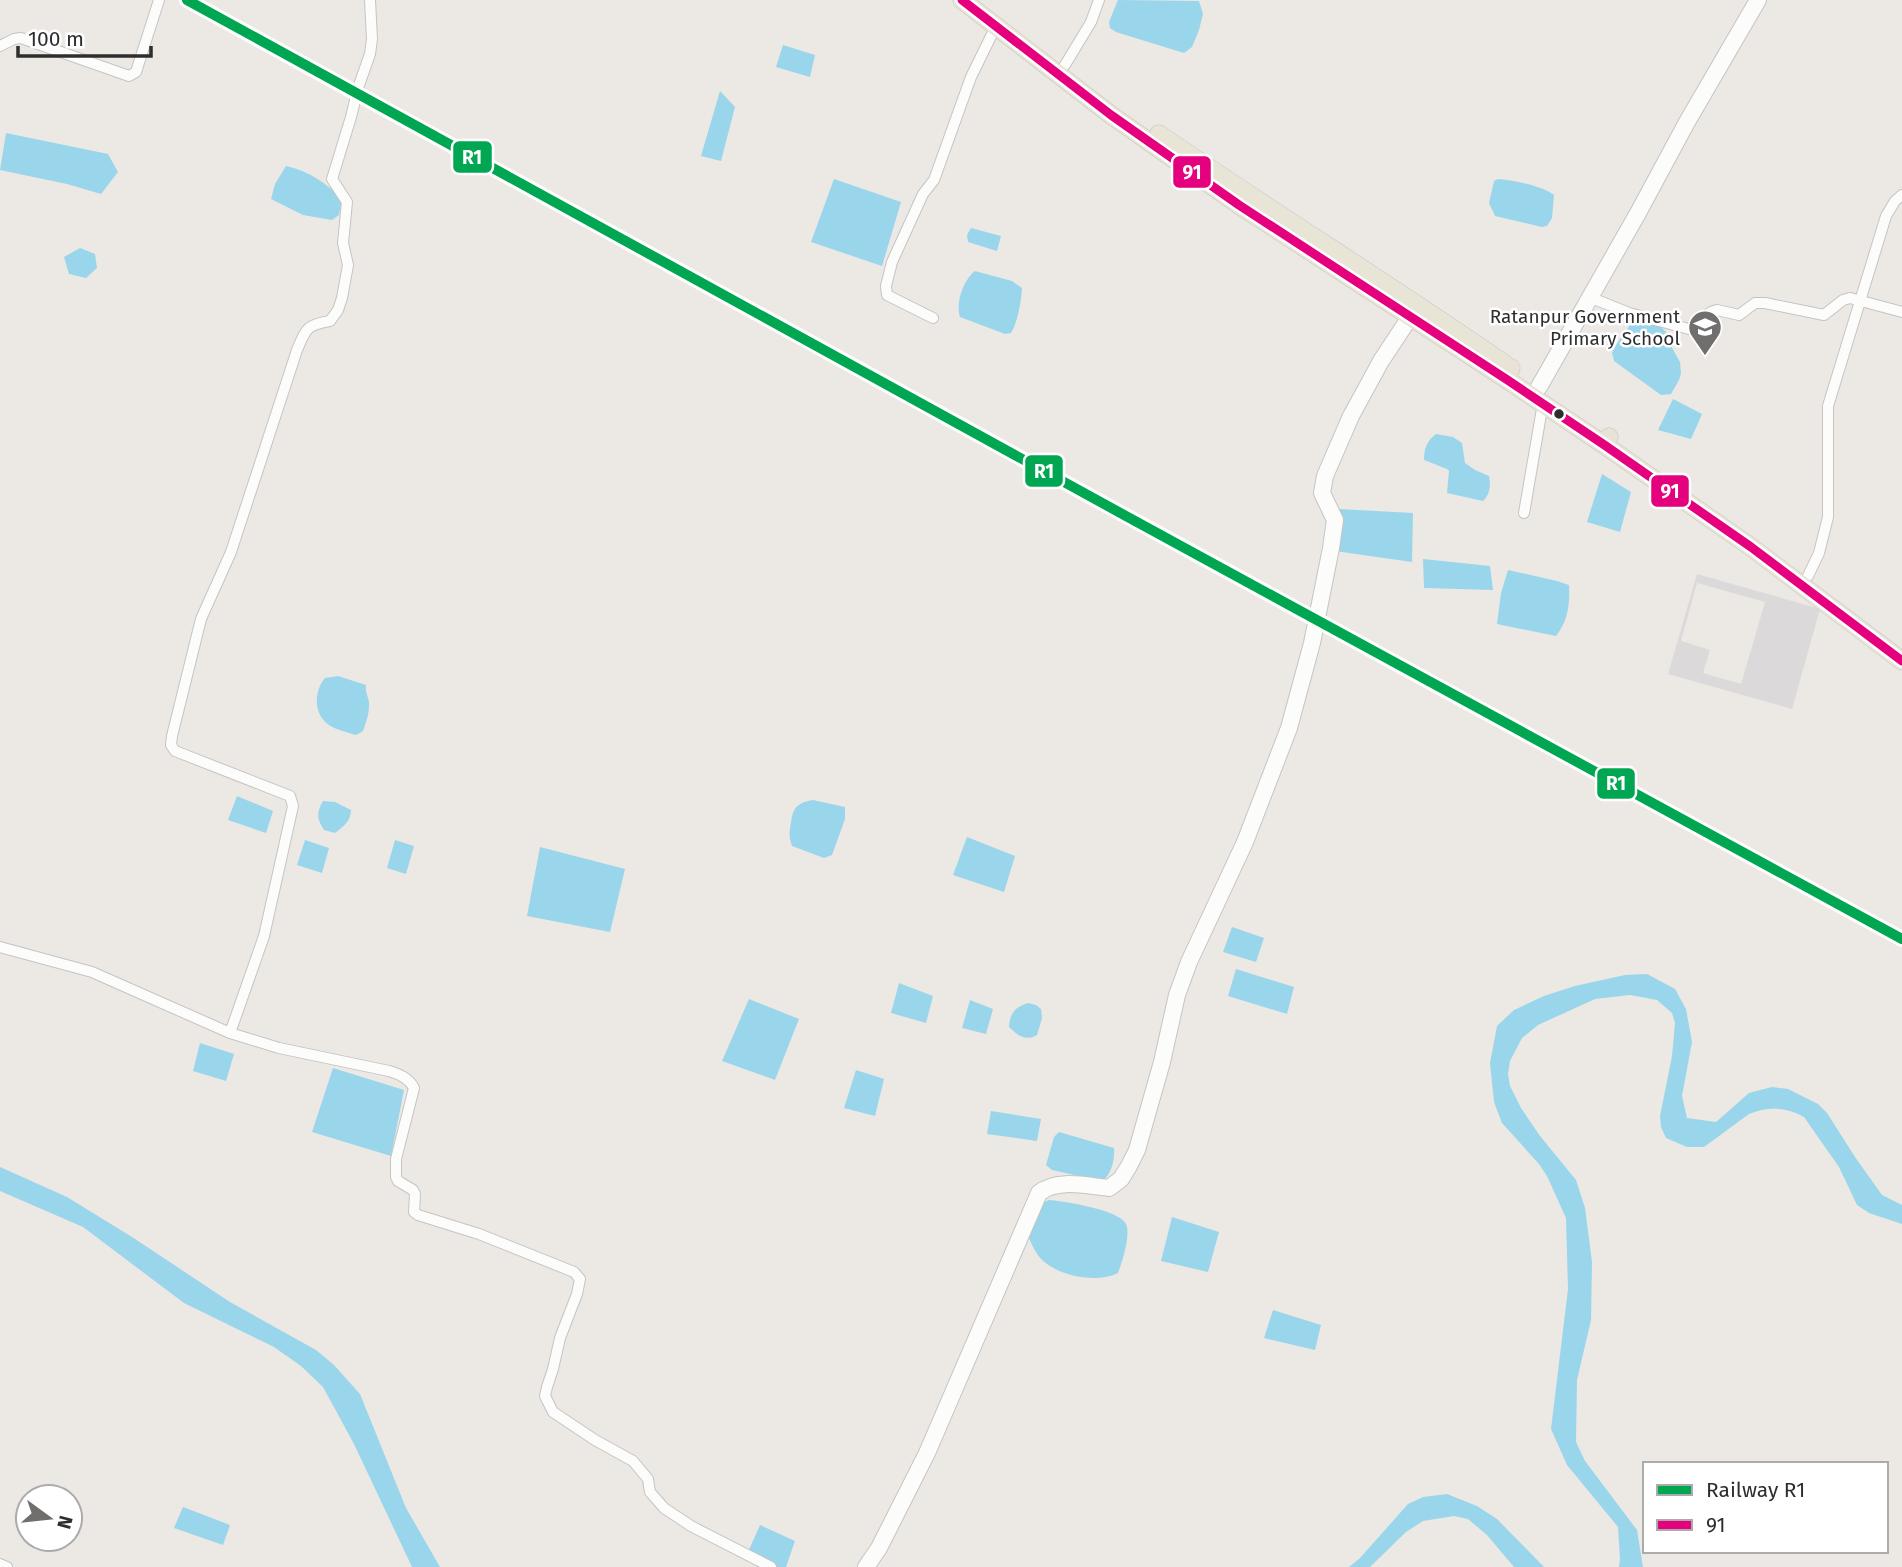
<svg xmlns="http://www.w3.org/2000/svg" width="1902" height="1567" viewBox="0 0 1902 1567" font-family="'Fira Sans',sans-serif">
	<style>
		.industrial { fill: #dcd9db; fill-rule: evenodd }
		.water { fill: #99d6ec }
		.lines { fill: none; stroke-linecap: round; stroke-linejoin: round }
		.minor-casing { stroke: #c5c4c5; stroke-width: 12 }
		.secondary-casing { stroke: #c5c4c5; stroke-width: 18 }
		.primary-casing { stroke: #c6c5c4; stroke-width: 19 }
		.trunk-casing { stroke: #c6c5c4; stroke-width: 19 }
		.minor { stroke: #fcfcfb; stroke-width: 10 }
		.secondary { stroke: #fcfcfb; stroke-width: 16 }
		.primary { stroke: #e8e4d6; stroke-width: 18 }
		.trunk { stroke: #e9e2d6; stroke-width: 18 }
		.bus-1-casing { stroke: #fff; stroke-width: 14 }
		.bus-1 { stroke: #e5007d; stroke-width: 9 }
		.rail-1-casing { stroke: #fff; stroke-width: 16 }
		.rail-1 { stroke: #00a651; stroke-width: 10 }
		.bus-dot { fill: #2e2e2e; stroke: #fff; stroke-width: 2.5 }
		.labels { text-anchor: middle; stroke-width: 5; stroke-linejoin: round; paint-order: stroke }
		.poi-label { font-size: 19px; fill: #2e2e2e; stroke: #fff; text-anchor: end }
		.line-badge { stroke: #fff; stroke-width: 2.5 }
		.badge-label { font-size: 19px; text-anchor: middle; font-weight: bold; fill: #fff }
	</style>
	<rect width="100%" height="100%" fill="#ece8e4"/>
	<path class="industrial" d="M1697,574L1820,609L1792,709L1668,674ZM1697,583L1765,602L1741,684L1703,673L1710,650L1681,641Z"/>
	<g class="water">
		<polygon points="1118,0 1199,1 1203,14 1199,30 1192,47 1184,53 1116,32 1110,28 1109,22"/>
		<polygon points="783,45 815,55 810,77 776,67"/>
		<polygon points="720,91 735,107 721,161 701,156"/>
		<polygon points="6,133 108,154 118,172 101,194 67,184 0,170"/>
		<path d="M286,166C309,171 325,183 342,198L339,215L332,220L303,215L271,199L275,184Z"/>
		<polygon points="834,179 901,202 882,266 811,242"/>
		<path d="M1498,179C1512,180 1543,186 1554,195L1552,218L1547,226L1542,227L1495,216L1489,203L1494,181Z"/>
		<polygon points="971,228 1001,236 997,251 968,242 967,235"/>
		<polygon points="80,248 95,254 97,268 86,278 69,274 64,257"/>
		<path d="M975,271L1012,281L1022,288C1021,302 1018,321 1011,333L1005,334L960,317C955,303 964,279 975,271Z"/>
		<polygon points="1634,319 1659,325 1668,334 1671,346 1680,362 1681,373 1679,380 1671,394 1661,395 1614,361 1612,353 1614,348"/>
		<polygon points="1673,399 1702,414 1691,439 1658,430"/>
		<path d="M1436,434L1453,437L1462,443L1465,463L1475,470L1489,476C1491,485 1490,495 1483,501L1447,493L1449,471L1447,469L1424,460C1424,448 1427,441 1436,434Z"/>
		<polygon points="1602,474 1631,492 1620,532 1587,522"/>
		<polygon points="1339,509 1413,513 1412,562 1335,551 1340,528"/>
		<polygon points="1423,559 1490,566 1493,590 1424,588"/>
		<path d="M1508,570L1557,581L1569,585C1570,604 1568,621 1556,636L1497,624L1501,593Z"/>
		<path d="M338,676L366,685C365,692 368,696 369,702C370,711 366,723 363,731L356,735C347,732 336,730 329,725C313,714 314,691 325,678Z"/>
		<polygon points="237,796 273,811 266,833 228,820"/>
		<path d="M813,800L845,807V819L832,855L824,858L792,846C789,837 789,832 791,823C793,807 797,803 813,800Z"/>
		<path d="M323,801L335,802L351,810C351,821 344,826 335,833L324,830C317,819 316,813 323,801Z"/>
		<polygon points="967,837 1015,856 1004,892 953,875"/>
		<polygon points="305,840 329,848 322,873 297,865"/>
		<polygon points="395,840 414,846 406,874 387,868"/>
		<polygon points="540,847 625,869 610,932 527,916"/>
		<polygon points="1232,927 1264,938 1256,962 1223,952"/>
		<polygon points="1236,969 1294,987 1287,1014 1228,996"/>
		<path d="M1647,974L1675,989L1686,1009L1692,1042L1682,1096L1687,1118L1716,1122L1749,1093L1772,1087L1788,1089L1818,1104L1827,1113L1855,1157L1882,1195L1902,1205V1224L1869,1213L1857,1205L1839,1167L1804,1117C1786,1107 1768,1106 1749,1114L1704,1147H1687L1666,1138L1661,1127L1660,1116L1672,1056L1675,1023L1672,1013L1657,1000L1630,995L1595,999L1538,1025L1522,1038L1510,1061L1508,1074L1510,1086L1521,1108L1540,1136L1576,1180L1585,1208L1592,1262L1591,1320L1577,1380L1576,1442L1585,1461L1637,1530L1643,1567H1619L1620,1559L1618,1527L1567,1465L1551,1429L1568,1289L1566,1218L1547,1176L1539,1164L1502,1123L1494,1102L1490,1063L1497,1026L1514,1010L1544,996L1575,986L1625,975Z"/>
		<polygon points="899,983 933,996 926,1023 891,1013"/>
		<polygon points="749,999 799,1019 775,1080 722,1061"/>
		<polygon points="970,1000 993,1009 986,1034 962,1028"/>
		<path d="M1028,1003L1036,1005L1041,1009L1042,1018L1037,1035C1026,1042 1017,1035 1009,1027C1010,1013 1015,1007 1028,1003Z"/>
		<polygon points="200,1043 234,1054 226,1081 193,1071"/>
		<polygon points="333,1068 404,1090 391,1156 312,1132"/>
		<polygon points="856,1070 884,1079 875,1116 844,1108"/>
		<polygon points="991,1111 1041,1119 1037,1141 987,1134"/>
		<path d="M1059,1132L1114,1148C1115,1159 1111,1177 1101,1181L1052,1170L1046,1165L1054,1137Z"/>
		<polygon points="0,1167 67,1197 132,1237 230,1302 316,1350 334,1365 360,1394 406,1508 440,1567 412,1567 354,1444 323,1387 301,1366 274,1347 184,1303 83,1227 0,1191"/>
		<path d="M1049,1200C1064,1201 1120,1210 1126,1224C1131,1235 1122,1262 1118,1273C1099,1283 1064,1277 1047,1264C1037,1257 1033,1247 1028,1236L1042,1203Z"/>
		<polygon points="1172,1217 1219,1232 1208,1272 1161,1261"/>
		<polygon points="1273,1310 1321,1325 1315,1350 1264,1338"/>
		<polygon points="1447,1494 1477,1506 1497,1519 1544,1567 1514,1567 1487,1535 1468,1519 1454,1516 1423,1521 1406,1532 1370,1567 1349,1567 1360,1558 1408,1504 1423,1497"/>
		<polygon points="183,1507 230,1525 223,1545 174,1528"/>
		<polygon points="760,1525 795,1541 786,1567 778,1567 748,1552"/>
	</g>
	<g class="lines">
		<g class="minor-casing">
			<g id="minor">
				<polyline points="0,46 14,39 21,38 129,76 136,72 159,0"/>
				<polyline points="1065,65 1091,22 1099,0"/>
				<polyline points="1589,297 1629,313 1689,329 1711,312 1717,310 1739,315 1755,303 1765,303 1824,315 1843,300 1850,298 1902,312"/>
				<polyline points="933,318 887,295 886,286 892,262 923,194 934,180 971,77 996,26"/>
				<polyline points="1524,513 1543,403"/>
				<polyline points="1808,576 1819,553 1828,517 1828,406 1886,216 1895,201 1902,195"/>
				<path d="M0,947L92,972L230,1033L264,936L293,806L290,796L175,751L171,745L172,736L201,619L231,552L297,350C306,329 306,325 330,321L338,310L342,298L348,265L343,243L347,202L332,179L351,117L358,88L370,54L372,39L370,0"/>
				<path d="M230,1033L279,1048L389,1071C399,1074 409,1078 414,1088L396,1159V1177L398,1181L413,1190L415,1194L414,1212L418,1215L479,1234L574,1272L580,1279L577,1294L560,1338L553,1369L547,1387L545,1396L553,1412L595,1440L633,1461L648,1479L650,1492L664,1508L691,1526L771,1567"/>
				<polyline points="0,1564 7,1567"/>
			</g>
		</g>
		<g class="secondary-casing">
			<g id="secondary">
				<polyline points="1539,387 1638,213 1687,122 1758,0"/>
				<path d="M866,1567L879,1548L927,1453L1039,1193C1057,1178 1087,1186 1109,1188L1121,1179L1129,1166L1137,1150L1162,1062L1177,995L1189,962L1245,842L1289,728L1312,643L1331,548L1335,520L1322,493L1325,476L1351,416L1381,361L1410,317"/>
			</g>
		</g>
		<g class="primary-casing">
			<g id="primary">
				<polyline points="962,0 1111,115 1239,205 1506,379 1603,444 1751,547 1902,661"/>
				<path d="M1159,134C1274,213 1392,286 1506,365"/>
			</g>
		</g>
		<g class="trunk-casing">
			<g id="trunk">
				<polyline points="1506,379 1511,368"/>
				<polyline points="1603,444 1609,437"/>
			</g>
		</g>
		<use href="#minor" class="minor"/>
		<use href="#secondary" class="secondary"/>
		<use href="#primary" class="primary"/>
		<use href="#trunk" class="trunk"/>
		<g class="bus-1-casing">
			<polyline id="bus-1" points="962,0 1111,115 1239,205 1506,379 1603,444 1751,547 1902,661"/>
		</g>
		<use href="#bus-1" class="bus-1"/>
		<g class="rail-1-casing">
			<path id="rail-1" d="M187,0C758,315 1329,628 1902,939"/>
		</g>
		<use href="#rail-1" class="rail-1"/>
	</g>
	<defs>
		<g id="school-pin" transform="scale(1.75)"><path d="M0 17L-7.5 6A9.5 9.5 0 1 1 7.5 6Z" fill="#706f6e" stroke="#fff"/><path d="M0-5L7-2L0 1L-7-2ZM-4 1L0 2.5L4 1V4Q0 6-4 4Z" fill="#fff"/></g>
	</defs>
	<g fill-rule="evenodd">
		<use href="#school-pin" x="1705" y="327"/>
	</g>
	<circle class="bus-dot" cx="1559" cy="414" r="6"/>
	<g class="labels">
		<g class="poi-label">
			<text x="1680" y="323">Ratanpur Government<tspan x="1680" dy="22">Primary School</tspan></text>
		</g>
	</g>
	<g class="line-badge">
		<rect x="452" y="140" width="41" height="34" rx="7" fill="#00a651"/>
		<rect x="1172" y="155" width="40" height="34" rx="7" fill="#e5007d"/>
		<rect x="1024" y="454" width="40" height="34" rx="7" fill="#00a651"/>
		<rect x="1650" y="474" width="40" height="34" rx="7" fill="#e5007d"/>
		<rect x="1596" y="767" width="40" height="33" rx="7" fill="#00a651"/>
	</g>
	<g class="badge-label">
		<text x="472" y="164">R1</text>
		<text x="1192" y="179">91</text>
		<text x="1044" y="478">R1</text>
		<text x="1670" y="498">91</text>
		<text x="1616" y="790">R1</text>
	</g>
	<rect x="1643" y="1462" width="245" height="91" fill="#ffffff" stroke="#ababab" stroke-width="2"/>
	<rect x="1657" y="1485" width="35" height="10" fill="#00a651" stroke="#ababab" stroke-width="2"/>
	<text x="1706" y="1497" font-size="21" fill="#2e2e2e">Railway R1</text>
	<rect x="1657" y="1520" width="35" height="10" fill="#e5007d" stroke="#ababab" stroke-width="2"/>
	<text x="1706" y="1532" font-size="21" fill="#2e2e2e">91</text>
	<g transform="translate(49 1518) rotate(105)"><circle r="33" fill="#ffffff" stroke="#ababab" stroke-width="2"/>
	<path d="M0-5L12 26L0 18L-12 26Z" fill="#706f6e"/>
	<text y="-10" font-size="19" font-weight="bold" text-anchor="middle" fill="#2e2e2e">N</text>
	</g>
	<path d="M18 46v10h133v-10" fill="none" stroke="#2e2e2e" stroke-width="3.5"/>
	<text x="28" y="46" font-size="21" fill="#2e2e2e" stroke="#ffffff" stroke-width="5" paint-order="stroke">100 m</text>
</svg>
